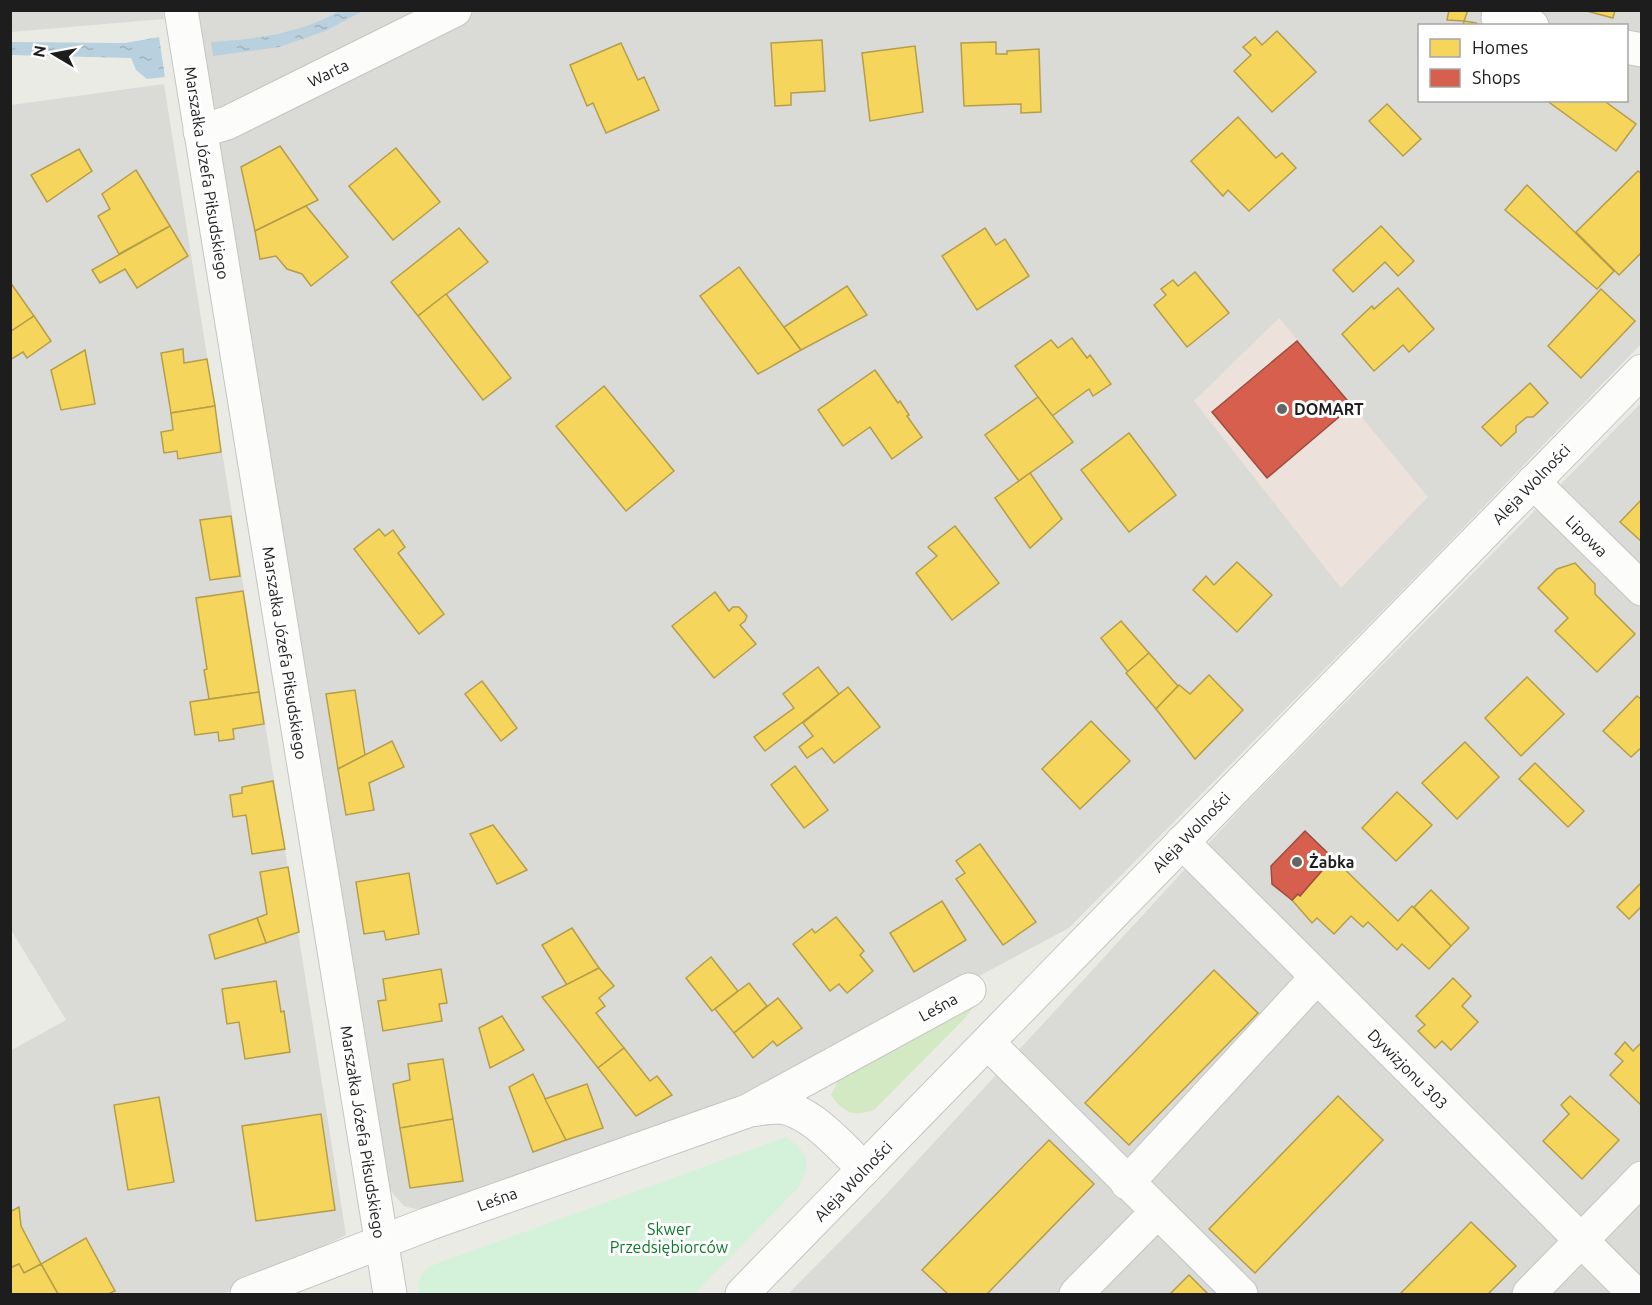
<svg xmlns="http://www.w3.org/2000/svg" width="1652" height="1305" viewBox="0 0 1652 1305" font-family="Ubuntu,sans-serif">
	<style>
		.residential { fill: #dadad7; fill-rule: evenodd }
		.commercial { fill: #ede1db }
		.grass { fill: #d2e9c4 }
		.park { fill: #d3f2d9 }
		.water { fill: url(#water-ripples) }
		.homes { fill: #f6d55c; stroke: #b59e49; stroke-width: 1.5 }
		.shops { fill: #d6604d; stroke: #9e4c3f; stroke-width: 1.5 }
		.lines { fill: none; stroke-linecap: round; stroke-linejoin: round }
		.minor-casing { stroke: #c4c4c2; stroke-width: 35 }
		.minor { stroke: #fcfcfb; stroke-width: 33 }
		.poi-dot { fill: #656563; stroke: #fff; stroke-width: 2 }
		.labels { text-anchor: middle; stroke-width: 6; stroke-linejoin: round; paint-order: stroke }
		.street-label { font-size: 16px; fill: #1d1d1d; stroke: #fff }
		.poi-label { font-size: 16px; font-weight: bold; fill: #1d1d1d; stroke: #fff; text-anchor: start }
		.park-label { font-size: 16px; fill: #0d792a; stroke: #fff }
	</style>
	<defs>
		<pattern id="water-ripples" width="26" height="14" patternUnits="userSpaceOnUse" patternTransform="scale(1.5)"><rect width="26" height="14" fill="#b9d0de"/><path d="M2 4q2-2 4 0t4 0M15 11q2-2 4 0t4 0" fill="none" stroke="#9fb2be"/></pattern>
	</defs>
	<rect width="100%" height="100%" fill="#ebebe6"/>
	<g class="residential">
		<polygon points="11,10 163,11 164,19 11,32"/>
		<path d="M194,11H1641V344L1399,594L1069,928L893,1022L762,1087L440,1205L415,1209L404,1206L390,1190ZM1420,26H1626V100H1420Z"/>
		<polygon points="164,84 346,1235 224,1294 11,1294 10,1051 66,1020 11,930 11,105"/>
		<polygon points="1641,403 1641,1294 788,1294 882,1199 1243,806"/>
	</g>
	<polygon class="commercial" points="1279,318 1428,497 1341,588 1194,401"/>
	<path class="grass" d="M979,1001L964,1019L874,1110C852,1117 844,1113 831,1095L838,1081L875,1056Z"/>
	<path class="park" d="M786,1137C809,1153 812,1163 798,1188L694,1294H419C417,1279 420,1273 433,1265Z"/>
	<g class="water">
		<path d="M341,10L363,11L325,31L279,47L213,56L211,42C256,39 301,34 341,10Z"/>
		<polygon points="159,37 165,77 147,79 136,70 131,58 11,55 11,42 125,43"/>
	</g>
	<g class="homes">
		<polygon points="1449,10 1468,10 1464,21 1447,20"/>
		<polygon points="1583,10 1615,10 1613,18"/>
		<polygon points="1464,21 1476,23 1479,26 1463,26"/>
		<polygon points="1277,31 1316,72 1272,112 1234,71 1251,55 1243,47 1255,37 1262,45"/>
		<polygon points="822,40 825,91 791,93 791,105 775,106 771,43"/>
		<polygon points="996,42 996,54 1007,54 1007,51 1039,49 1041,112 1021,113 1021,104 964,106 961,43"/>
		<polygon points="621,43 638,80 644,77 659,110 606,133 593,103 587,106 570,65"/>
		<polygon points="915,46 923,112 870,121 862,53"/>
		<polygon points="1546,100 1603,100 1636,124 1616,151"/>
		<polygon points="1387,104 1421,139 1403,156 1369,121"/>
		<polygon points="1238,117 1276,158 1282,153 1296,168 1249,211 1228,190 1223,196 1191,161"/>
		<polygon points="280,146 318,200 255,231 241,167"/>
		<polygon points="396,148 440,202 393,240 349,186"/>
		<polygon points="79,149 92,171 47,202 31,175"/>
		<polygon points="136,170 170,226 119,254 98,216 110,209 102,194"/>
		<polygon points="1638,171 1642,174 1642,252 1619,275 1576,232"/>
		<polygon points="1527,185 1614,271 1597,289 1505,210"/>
		<polygon points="306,206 348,257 311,286 302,274 287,269 276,256 260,259 255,231"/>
		<polygon points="170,226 188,256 137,288 125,269 100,283 92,270"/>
		<polygon points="1381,226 1414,261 1398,276 1385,262 1353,292 1333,270"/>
		<polygon points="459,228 488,262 418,316 391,282"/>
		<polygon points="985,228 996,245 1005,239 1029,276 977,310 942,256"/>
		<polygon points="739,267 801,350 758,374 700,296"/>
		<polygon points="1195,272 1229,313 1187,347 1154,305 1166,295 1161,289 1173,280 1178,286"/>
		<polygon points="10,282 34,316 10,332"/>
		<polygon points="847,286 867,315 801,350 784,327"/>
		<polygon points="1398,288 1434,329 1409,352 1403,345 1374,371 1342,334 1372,306 1374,309"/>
		<polygon points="1601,289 1635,321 1581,378 1548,346"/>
		<polygon points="446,294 511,378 483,400 418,316"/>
		<polygon points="34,316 51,341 27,358 23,352 10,360 10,332"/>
		<polygon points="1072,338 1087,358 1090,355 1111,384 1093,396 1089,389 1052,416 1015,366 1051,340 1058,348"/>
		<polygon points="183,349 184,363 207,359 215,406 171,413 161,353"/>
		<polygon points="85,350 95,404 61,410 51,370"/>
		<polygon points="875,370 898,403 900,401 909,415 907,416 922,437 892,459 870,427 843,446 818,410"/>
		<polygon points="1530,383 1548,403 1533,417 1527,417 1516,426 1516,432 1501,446 1482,427"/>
		<polygon points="604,386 674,471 626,511 556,426"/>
		<polygon points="1038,397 1073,442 1019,481 985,435"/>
		<polygon points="215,406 221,452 178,459 177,451 164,453 161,432 173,430 171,413"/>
		<polygon points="1129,433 1176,495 1129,532 1081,470"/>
		<polygon points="1030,473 1062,519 1030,548 995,498"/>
		<polygon points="1642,499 1642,542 1620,522"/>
		<polygon points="231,516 240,576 210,580 200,520"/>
		<polygon points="955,526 999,583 952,620 916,573 937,556 928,547"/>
		<polygon points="379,529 385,536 393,530 405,547 398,553 444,614 419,634 354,549"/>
		<polygon points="1237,562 1272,595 1237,632 1193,590 1206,576 1214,585"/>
		<polygon points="1575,563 1595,584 1595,594 1635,634 1597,672 1555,631 1568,618 1538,588 1557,569"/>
		<polygon points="243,591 259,692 209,699 204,670 207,669 196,598"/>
		<polygon points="715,592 729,611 733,607 739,607 747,616 745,621 740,625 756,644 714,678 672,626"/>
		<polygon points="1121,621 1149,653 1128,672 1101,638"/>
		<polygon points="1149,653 1178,686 1156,709 1126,673"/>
		<polygon points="818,667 839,694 765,751 754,737 794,708 783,694"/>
		<polygon points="1209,675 1243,710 1195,759 1156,709 1179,685 1190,694"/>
		<polygon points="1527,677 1564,714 1521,756 1485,718"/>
		<polygon points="482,681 517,728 501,741 465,694"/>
		<polygon points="848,687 880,727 834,763 822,748 807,758 799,747 813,736 803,723"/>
		<polygon points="355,690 365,755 338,769 326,694"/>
		<polygon points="259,692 264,724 233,729 234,739 219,741 218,732 195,735 190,702"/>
		<polygon points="1637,696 1642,700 1642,747 1631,757 1603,731"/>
		<polygon points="1091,721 1130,761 1080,809 1042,769"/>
		<polygon points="392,741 404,767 369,783 374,810 346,815 338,769"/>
		<polygon points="1465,742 1499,777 1457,819 1422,783"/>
		<polygon points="1535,763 1584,811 1568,827 1519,779"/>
		<polygon points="795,766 828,810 804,828 771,785"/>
		<polygon points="273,781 285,849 252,854 246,815 233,817 230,795 242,793 242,787"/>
		<polygon points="1397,792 1432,825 1396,861 1362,828"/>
		<polygon points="493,825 527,870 497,884 470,834"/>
		<polygon points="980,844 1036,922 1003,945 956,879 965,873 956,861"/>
		<polygon points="1333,858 1398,921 1412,906 1451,946 1429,969 1402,944 1397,950 1368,922 1363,927 1351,916 1334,934 1317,918 1312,923 1292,900 1298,894 1300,896"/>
		<polygon points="288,867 299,932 266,943 257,918 267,914 260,872"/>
		<polygon points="409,873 419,934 386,940 384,931 364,934 356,882"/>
		<polygon points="1642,882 1642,906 1629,919 1617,907"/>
		<polygon points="1431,890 1469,928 1451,946 1414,907"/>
		<polygon points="942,901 966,940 914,972 890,933"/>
		<polygon points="836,917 864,951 860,955 873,971 847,993 839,984 830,991 793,944 812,929 815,933"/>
		<polygon points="257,918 266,943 215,959 209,935"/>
		<polygon points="572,928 599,968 567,985 542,945"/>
		<polygon points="711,957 738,991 712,1011 686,978"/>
		<polygon points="599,968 614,986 599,998 605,1006 596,1013 624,1048 598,1068 542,997"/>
		<polygon points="441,969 447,1003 439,1004 442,1021 383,1031 378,1001 386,1000 383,979"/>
		<polygon points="1214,970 1258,1013 1129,1145 1085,1103"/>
		<polygon points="1453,978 1471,996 1462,1006 1478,1022 1451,1050 1442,1041 1435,1048 1418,1031 1425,1025 1416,1016"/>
		<polygon points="276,981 281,1012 284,1011 290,1052 245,1059 239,1022 227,1024 222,989"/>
		<polygon points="749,983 767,1006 734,1033 715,1009"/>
		<polygon points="778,998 802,1028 777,1046 773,1041 753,1058 734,1033"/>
		<polygon points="502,1016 524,1050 490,1068 479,1028"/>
		<polygon points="1625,1042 1633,1051 1642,1042 1642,1106 1610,1075 1623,1061 1615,1054"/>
		<polygon points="624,1048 650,1081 657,1076 672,1095 636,1116 598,1068"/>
		<polygon points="443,1059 453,1119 400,1128 393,1084 410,1080 408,1064"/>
		<polygon points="533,1074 566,1140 533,1152 509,1087"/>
		<polygon points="587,1084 603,1128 566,1140 545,1099"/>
		<polygon points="1338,1096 1383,1140 1255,1273 1209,1229"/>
		<polygon points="1570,1096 1619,1140 1582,1179 1543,1141 1569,1114 1561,1105"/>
		<polygon points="159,1097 174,1182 128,1190 114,1105"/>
		<polygon points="321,1114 335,1210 256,1221 242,1126"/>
		<polygon points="453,1119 463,1181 410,1188 400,1128"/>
		<polygon points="1049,1140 1094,1184 987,1294 948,1294 922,1270"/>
		<polygon points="19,1207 21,1226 41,1264 24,1273 19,1264 10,1268 10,1212"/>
		<polygon points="1471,1222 1516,1266 1488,1294 1400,1294"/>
		<polygon points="86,1238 115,1291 108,1294 58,1294 41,1264"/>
		<polygon points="19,1264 24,1273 41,1264 58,1294 10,1294 10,1268"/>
		<polygon points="1189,1275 1208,1294 1170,1294"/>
	</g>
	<g class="shops">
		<polygon points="1297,341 1352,406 1267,478 1212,412"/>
		<polygon points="1305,831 1333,858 1300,896 1298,894 1292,900 1272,884 1271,866"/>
	</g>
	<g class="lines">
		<g class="minor-casing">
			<g id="minor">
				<polyline points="181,10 390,1294"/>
				<polyline points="1499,10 1498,18 1532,26"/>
				<polyline points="1626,47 1642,50"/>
				<polyline points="200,131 227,123 455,10"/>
				<polyline points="1533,482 1642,589"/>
				<polyline points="1182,842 1635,1294"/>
				<polyline points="988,1043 1241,1294"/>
				<polyline points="751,1109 969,990"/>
				<polyline points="1127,1183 1316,978"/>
				<path d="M247,1294L428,1224L750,1110C759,1109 769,1107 778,1107C809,1108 843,1149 864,1169"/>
				<polyline points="742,1294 1642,371"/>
				<polyline points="1076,1294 1156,1213"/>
				<polyline points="1529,1294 1642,1178"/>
			</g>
		</g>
		<use href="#minor" class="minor"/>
	</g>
	<g class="poi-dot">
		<circle cx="1282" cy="409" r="6"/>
		<circle cx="1297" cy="862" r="6"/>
	</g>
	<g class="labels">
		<g class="street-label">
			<text transform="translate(328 73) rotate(-26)" y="6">Warta</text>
			<text transform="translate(207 173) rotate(81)" y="6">Marszałka Józefa Piłsudskiego</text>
			<text transform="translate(1531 484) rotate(-46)" y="6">Aleja Wolności</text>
			<text transform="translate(1587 536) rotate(45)" y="6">Lipowa</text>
			<text transform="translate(285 653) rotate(81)" y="6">Marszałka Józefa Piłsudskiego</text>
			<text transform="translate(1191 832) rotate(-46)" y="6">Aleja Wolności</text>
			<text transform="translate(938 1007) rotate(-29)" y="6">Leśna</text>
			<text transform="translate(1408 1069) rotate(45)" y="6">Dywizjonu 303</text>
			<text transform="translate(363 1132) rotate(81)" y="6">Marszałka Józefa Piłsudskiego</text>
			<text transform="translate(853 1181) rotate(-46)" y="6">Aleja Wolności</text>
			<text transform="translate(497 1199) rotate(-20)" y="6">Leśna</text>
		</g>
		<g class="poi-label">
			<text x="1294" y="415">DOMART</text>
			<text x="1309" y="868">Żabka</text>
		</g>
		<g class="park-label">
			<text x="669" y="1235">Skwer<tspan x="669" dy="18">Przedsiębiorców</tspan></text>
		</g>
	</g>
	<rect width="1652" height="1305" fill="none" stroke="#1d1d1d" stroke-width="24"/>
	<rect x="1418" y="24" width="210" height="78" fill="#ffffff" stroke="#a5a5a5" stroke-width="1.5"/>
	<rect x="1430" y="39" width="30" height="18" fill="#f6d55c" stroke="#a5a5a5" stroke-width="1.5"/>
	<text x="1472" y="54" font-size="18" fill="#1d1d1d">Homes</text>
	<rect x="1430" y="69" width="30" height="18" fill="#d6604d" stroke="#a5a5a5" stroke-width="1.5"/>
	<text x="1472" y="84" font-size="18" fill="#1d1d1d">Shops</text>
	<g transform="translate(54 54) rotate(280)" stroke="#ffffff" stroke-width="4.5" paint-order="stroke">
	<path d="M0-4.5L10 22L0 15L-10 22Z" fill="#1d1d1d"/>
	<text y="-9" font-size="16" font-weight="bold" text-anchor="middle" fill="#1d1d1d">N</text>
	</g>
</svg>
